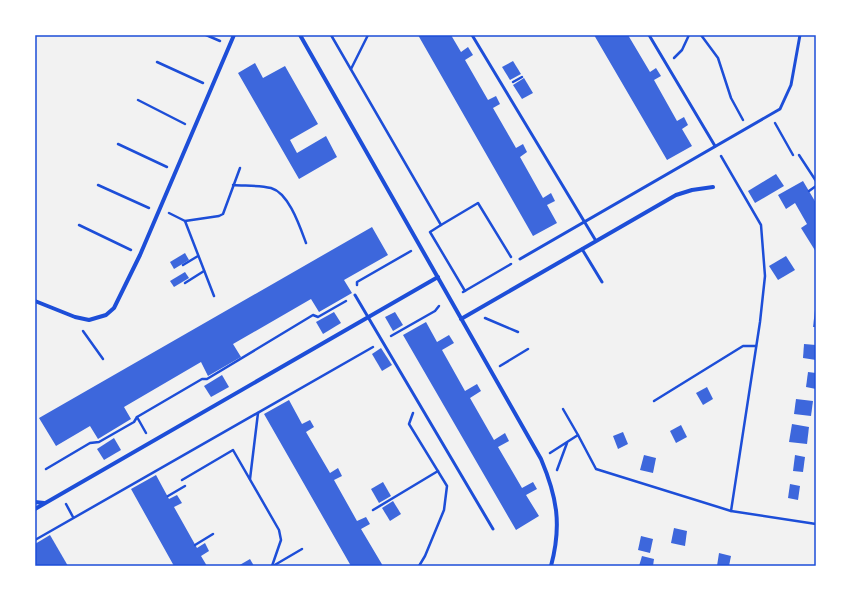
<svg xmlns="http://www.w3.org/2000/svg" width="851" height="601" viewBox="0 0 851 601" font-family="'Sofia Sans Condensed',sans-serif">
	<style>
		.building { fill: #3d67dc }
		.lines { fill: none; stroke-linecap: round; stroke-linejoin: round }
		.path { stroke: #1d4ed8; stroke-width: 2.5 }
		.service { stroke: #1d4ed8; stroke-width: 3 }
		.minor { stroke: #1d4ed8; stroke-width: 4 }
		.neatline { fill: none; stroke: #1d4ed8; stroke-width: 1.5 }
	</style>
	<rect width="100%" height="100%" fill="#f2f2f2"/>
	<g class="building">
		<polygon points="418,35 451,35 461,52 468,47 473,55 465,60 488,100 496,96 500,104 493,108 516,148 523,144 527,152 520,157 543,198 551,193 555,201 547,205 557,223 533,236"/>
		<polygon points="594,35 628,35 650,72 656,68 661,76 654,80 677,121 684,117 688,125 682,129 692,146 667,160"/>
		<polygon points="513,61 521,74 510,80 502,67"/>
		<polygon points="255,63 263,78 285,66 318,124 290,140 297,153 326,136 337,157 299,179 238,73"/>
		<polygon points="524,78 533,93 522,99 513,85"/>
		<polygon points="776,174 784,186 755,203 748,191"/>
		<polygon points="803,181 816,203 816,252 801,228 807,224 795,203 786,209 778,195"/>
		<polygon points="372,227 388,255 344,280 352,293 319,312 311,299 233,344 241,357 208,376 201,362 124,407 131,419 98,439 90,426 56,446 39,418"/>
		<polygon points="185,253 189,260 174,269 170,262"/>
		<polygon points="786,256 795,270 778,280 769,266"/>
		<polygon points="185,272 189,278 174,287 170,281"/>
		<polygon points="815,310 816,310 816,327 813,327"/>
		<polygon points="334,312 341,323 323,334 316,322"/>
		<polygon points="395,312 403,325 393,331 385,317"/>
		<polygon points="426,322 437,342 449,335 454,343 442,350 465,391 477,384 481,391 470,398 494,440 505,433 509,441 498,447 522,488 533,482 537,489 526,495 539,516 516,530 403,335"/>
		<polygon points="804,344 816,345 816,360 803,358"/>
		<polygon points="381,348 392,365 382,371 372,354"/>
		<polygon points="808,372 816,373 816,389 806,387"/>
		<polygon points="222,375 229,387 211,397 204,386"/>
		<polygon points="707,387 713,399 703,405 696,393"/>
		<polygon points="796,399 813,401 811,416 794,414"/>
		<polygon points="289,400 302,424 310,420 314,427 306,432 330,473 338,468 342,476 334,480 357,521 366,517 370,524 361,529 383,566 351,566 264,414"/>
		<polygon points="792,424 809,427 807,444 789,442"/>
		<polygon points="681,425 687,437 676,443 670,431"/>
		<polygon points="623,432 628,444 618,449 613,436"/>
		<polygon points="114,438 121,450 104,460 97,449"/>
		<polygon points="644,455 656,458 653,473 640,470"/>
		<polygon points="795,455 805,457 803,472 793,471"/>
		<polygon points="156,475 169,499 177,495 182,503 174,507 197,548 205,543 209,551 201,556 207,566 174,566 131,489"/>
		<polygon points="383,482 391,496 379,503 371,489"/>
		<polygon points="790,484 800,486 798,500 788,498"/>
		<polygon points="393,501 401,514 390,521 382,508"/>
		<polygon points="674,528 687,531 685,546 671,543"/>
		<polygon points="50,535 68,566 35,566 35,544"/>
		<polygon points="641,536 653,539 650,553 638,550"/>
		<polygon points="719,553 731,556 729,566 717,566"/>
		<polygon points="642,556 654,559 653,566 639,566"/>
		<polygon points="250,559 254,566 238,566"/>
	</g>
	<g class="lines">
		<g class="path">
			<polyline points="206,35 220,41"/>
			<polyline points="331,35 441,225 430,232 465,291"/>
			<polyline points="701,35 718,58 731,98 743,120"/>
			<polyline points="674,58 682,50 689,35"/>
			<polyline points="157,62 203,83"/>
			<polyline points="351,69 368,35"/>
			<polyline points="513,82 522,77"/>
			<polyline points="138,100 185,124"/>
			<polyline points="775,123 793,155"/>
			<polyline points="118,144 167,167"/>
			<polyline points="799,155 816,181"/>
			<polyline points="721,156 761,225 765,276 760,322 731,511"/>
			<polyline points="98,185 149,208"/>
			<path d="M233,185C245,186 259,185 271,188C289,193 300,227 306,243"/>
			<polyline points="809,191 816,186"/>
			<polyline points="169,213 185,221 214,296"/>
			<polyline points="185,221 219,216 223,214 240,168"/>
			<polyline points="79,225 131,250"/>
			<polyline points="441,225 478,203 511,257"/>
			<polyline points="183,265 198,256"/>
			<polyline points="185,283 204,271"/>
			<polyline points="357,285 357,282 411,251"/>
			<polyline points="463,292 511,264"/>
			<polyline points="485,318 518,332"/>
			<polyline points="83,331 103,359"/>
			<polyline points="391,336 435,311 439,306"/>
			<polyline points="500,366 528,349"/>
			<polyline points="654,401 743,346 756,346"/>
			<polyline points="563,409 578,435"/>
			<polyline points="413,413 409,424 447,486 444,510 425,556 419,566"/>
			<polyline points="137,417 146,433"/>
			<polyline points="550,453 578,435 596,469 731,511 816,524"/>
			<polyline points="46,469 90,443 99,442 134,422 137,417 202,379 207,379 313,315 318,317 346,301"/>
			<polyline points="557,470 567,443"/>
			<polyline points="250,479 258,413"/>
			<polyline points="182,480 233,450 279,530 281,540 272,566"/>
			<polyline points="168,496 185,486"/>
			<polyline points="66,504 73,517"/>
			<polyline points="373,510 438,471"/>
			<polyline points="35,540 373,347"/>
			<polyline points="195,545 213,534"/>
			<polyline points="273,566 302,549"/>
		</g>
		<g class="service">
			<polyline points="472,35 596,241"/>
			<polyline points="649,35 715,146"/>
			<polyline points="582,249 602,282"/>
			<polyline points="520,259 780,109 791,85 800,35"/>
			<polyline points="355,295 493,529"/>
		</g>
		<g class="minor">
			<path d="M300,35L541,459C557,497 562,525 551,566"/>
			<polyline points="35,301 75,317 89,320 106,315 114,308 140,255 234,35"/>
			<polyline points="461,319 676,195 692,190 713,187"/>
			<polyline points="35,502 44,503"/>
			<polyline points="35,509 438,277"/>
		</g>
	</g>
	<rect width="851" height="601" fill="none" stroke="#ffffff" stroke-width="72"/>
	<rect x="36" y="36" width="779" height="529" class="neatline"/>
</svg>
